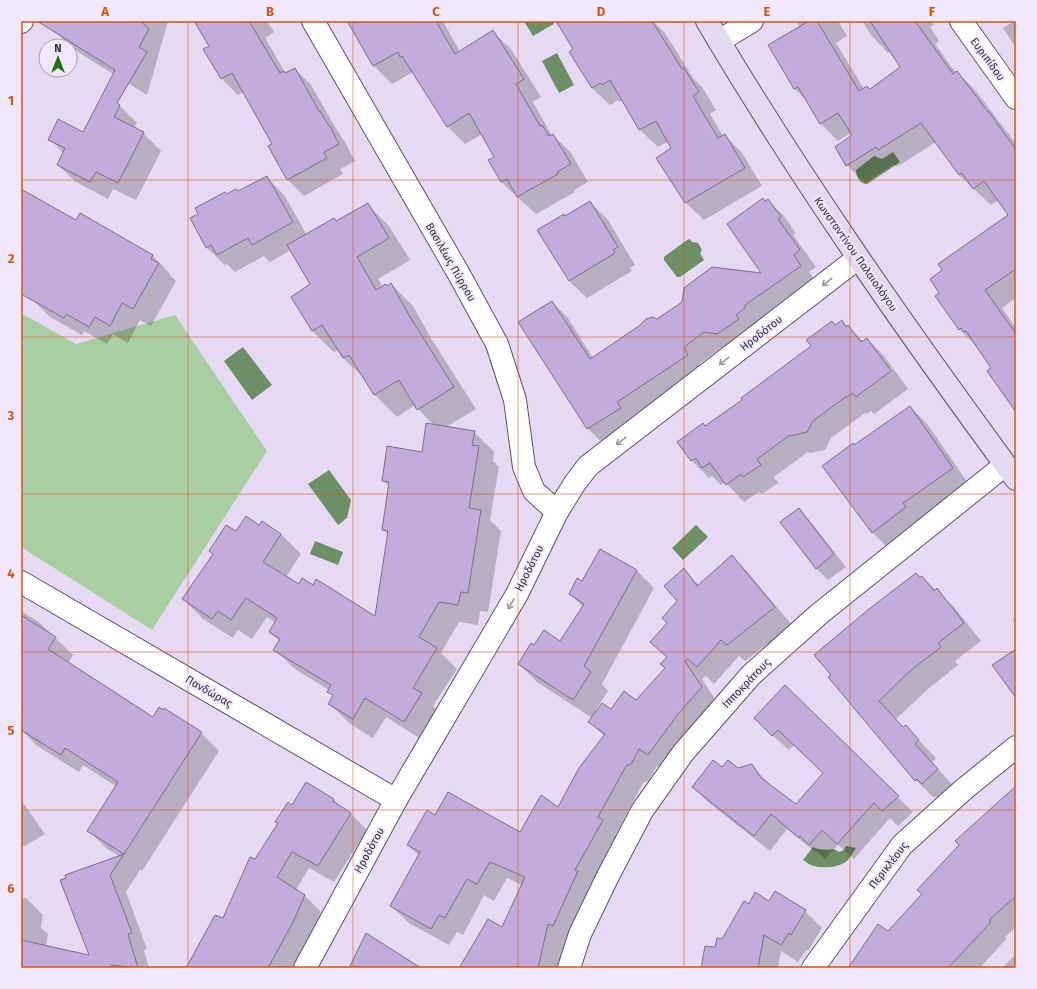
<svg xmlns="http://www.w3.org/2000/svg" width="1037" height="989" viewBox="0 0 1037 989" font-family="'Fira Sans',sans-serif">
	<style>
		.green { fill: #abcda4 }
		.water { fill: #6d8e66 }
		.shadow { fill: #0003 }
		.building { fill: #c0abd9; stroke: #7d7389 }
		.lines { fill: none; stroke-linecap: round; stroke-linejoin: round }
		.street-casing { stroke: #5e5469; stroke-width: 24 }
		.secondary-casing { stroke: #5e5469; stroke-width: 24 }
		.street { stroke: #fff; stroke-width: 22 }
		.secondary { stroke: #e4daef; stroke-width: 22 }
		.oneway { stroke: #9a989c }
		.grid { fill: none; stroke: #d65511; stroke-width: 1; stroke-opacity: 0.55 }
		.labels { text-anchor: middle; stroke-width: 4; stroke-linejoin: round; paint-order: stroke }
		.street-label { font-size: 11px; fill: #35313a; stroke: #f1e8fc }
		.neatline { fill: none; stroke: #d65511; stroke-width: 1.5 }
		.grid-label { font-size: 13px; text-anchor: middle; font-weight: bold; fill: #d65511 }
	</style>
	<rect width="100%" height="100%" fill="#e5daf2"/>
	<polygon class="green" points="21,313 76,344 175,315 267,451 152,630 21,547"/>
	<g class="water">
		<polygon points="524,21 552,21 554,24 533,36"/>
		<polygon points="557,53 574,85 559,93 542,61"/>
		<path d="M893,152L900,162L867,184C860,184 856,177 856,170L874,156L882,159Z"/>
		<polygon points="690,239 692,242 698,243 702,250 700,253 704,260 680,277 677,277 664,260 664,257 687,240"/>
		<polygon points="243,347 272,385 252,400 224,361"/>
		<polygon points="329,470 351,500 347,518 338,525 308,484"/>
		<polygon points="696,525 708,537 683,560 672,548"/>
		<polygon points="315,541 343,552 338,565 310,554"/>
		<path d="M846,846L856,848C853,852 851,857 847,861C838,868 821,869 811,865C808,864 805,861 803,860L813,847C819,850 827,850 834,849L839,852L844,850Z"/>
	</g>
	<g class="shadow">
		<polygon points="59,21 168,21 147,95 70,47 54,30"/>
		<polygon points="195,21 267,21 274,32 265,38 286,74 295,69 311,85 334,125 346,144 355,161 340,169 343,174 304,196 288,180 269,147 273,144 244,92 238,95 222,79 210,46"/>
		<polygon points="348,21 443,21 460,52 493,32 511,49 541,97 533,102 552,136 553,135 571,153 588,182 574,190 575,192 536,214 501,182 495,157 482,134 465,144 448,127 413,72 392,84 374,66"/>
		<polygon points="554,21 653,21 665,33 693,78 702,87 716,110 710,114 723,136 725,135 742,153 762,186 704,220 686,203 658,158 673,149 668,142 658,147 640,130 623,100 620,102 618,100 610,105 592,88 574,49 561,28"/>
		<polygon points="796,21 838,21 847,36 836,43 864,89 870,90 901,67 891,51 888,53 871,35 862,21 931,21 934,25 930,27 939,41 935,44 956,73 957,72 975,90 1016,144 1016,298 1002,308 1016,328 1016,409 993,369 977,347 959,329 1010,216 999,200 991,205 977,192 959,175 936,142 897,167 894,164 865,183 847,165 836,148 853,136 851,133 838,141 820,123 807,101 795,89 769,46 800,27"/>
		<polygon points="1014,21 1016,21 1016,48 1003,28"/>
		<polygon points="119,105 137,123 134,128 143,133 161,151 136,200 113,189 108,199 76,182 58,165 64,154 50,139 83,133"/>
		<polygon points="267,177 284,195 307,235 337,222 367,204 389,226 410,260 378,279 383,287 391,284 413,306 432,340 476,409 446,427 474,432 494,452 493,461 499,467 490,520 501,531 488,612 480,611 478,625 459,622 441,653 457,669 433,706 441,714 424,741 386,717 373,738 349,723 329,703 333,697 328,691 329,690 295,669 275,650 280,642 270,632 276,623 267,617 252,639 238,630 233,638 203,619 183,599 236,533 260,526 262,522 281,534 301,554 286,577 299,586 313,586 376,618 388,535 383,529 390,487 383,480 422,453 434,426 415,405 397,417 375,395 366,380 343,358 339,350 334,352 312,331 311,284 291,250 270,262 264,256 235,272 227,264 225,265 207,248 191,219 227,195 238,192"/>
		<polygon points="21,188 28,194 77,222 81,215 153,256 170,274 170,275 176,281 151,326 140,320 128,343 113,334 107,344 84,331 82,335 50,317 32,299 21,292"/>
		<polygon points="768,201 784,216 796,233 793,235 816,267 809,272 816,282 734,350 721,348 699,364 704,371 604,444 588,429 520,322 552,302 568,318 593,358 657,320 764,274 765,202"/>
		<polygon points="590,202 608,220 635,265 630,268 632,271 587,298 569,281 539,230 564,215 566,217"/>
		<polygon points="842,321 864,342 867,339 885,357 908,389 874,414 871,411 866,414 865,413 831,438 825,450 810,453 808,452 774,477 778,483 762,494 759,492 744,502 725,482 721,485 712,476 709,478 692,461 706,427 743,400 812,347 832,322 836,326"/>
		<polygon points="910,407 928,425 970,486 890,550 872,532"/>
		<polygon points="799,509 810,521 846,567 828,580 816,568"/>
		<polygon points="732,556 749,574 792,625 745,661 739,656 714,684 706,676 702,679 719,705 666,772 657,766 649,780 643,783 616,834 620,838 571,943 565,941 559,968 464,968 502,928 522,885 507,878 494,901 484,895 463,935 457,932 449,945 409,923 391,906 419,856 408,845 435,816 520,834 558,808 604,736 590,722 592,718 537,682 519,664 535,647 561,642 583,607 570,594 583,582 637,571 654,588 602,684 608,691 595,711 611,711 636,701 666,668 667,658 652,642 668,623 679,601 684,570 699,585"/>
		<polygon points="922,577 954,607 981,641 955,661 958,665 928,689 896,719 904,728 906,727 936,758 932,762 955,788 940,801 936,796 934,798 916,780 829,677"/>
		<polygon points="21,611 39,622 73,655 68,663 153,718 164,710 201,733 219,751 142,871 140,870 126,892 147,949 144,950 149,968 21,968 21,898 26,898 43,915 41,928 48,934 46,946 91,956 62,880 119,856 106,848 89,831 117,787 83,765 79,772 36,745 21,729"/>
		<polygon points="1016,617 1016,624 1013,619"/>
		<polygon points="785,687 913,812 898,826 890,818 854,859 838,845 825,859 816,851 815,852 787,829 770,851 709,803 693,787 722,769 737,769 752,766 767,781 771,787 796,806 824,773 795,744 789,750 770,733"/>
		<polygon points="306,784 334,800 341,808 350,813 367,830 334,882 309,868 296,890 304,895 321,912 309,939 293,968 187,968 223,919 256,861 279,824 277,822 293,806"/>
		<polygon points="1016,787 1016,927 1005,937 1006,939 980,968 849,968 888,932"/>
		<polygon points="21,800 45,834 21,848"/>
		<polygon points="769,902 805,911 822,928 808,951 806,950 798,962 781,951 778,968 702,968 749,905"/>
		<polygon points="1016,954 1016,968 1002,968"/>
	</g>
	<g class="building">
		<polygon points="37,21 140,21 149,29 139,47 147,52 117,103 120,105 114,117 144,132 118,183 96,172 90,182 57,165 65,148 48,140 58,119 83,132 115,70"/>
		<polygon points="194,21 249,21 280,73 284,71 285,73 295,68 319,111 320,111 329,126 330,126 339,144 324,152 327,158 287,180 268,146 272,144 232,73 221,79 203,49 209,46"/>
		<polygon points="347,21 436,21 455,54 493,30 524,79 516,84 540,126 542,125 549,136 553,134 571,164 557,172 558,174 517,197 507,179 501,182 488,160 494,157 469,113 447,127 402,56 400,57 398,52 373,66"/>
		<polygon points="556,21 652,21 682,69 684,68 699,92 693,96 718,138 725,134 745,168 685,203 656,158 671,148 656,121 639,130 610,80 602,85 600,83 592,88 569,52 573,49"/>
		<polygon points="809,21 817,21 859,91 867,86 870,89 900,67 870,21 915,21 953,74 957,71 988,112 989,112 1016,150 1016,269 985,290 1016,334 1016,412 987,371 991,368 966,331 964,332 961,328 959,330 935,296 939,293 930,279 942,270 938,264 1008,215 984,181 973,189 962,173 959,175 921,123 878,150 876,147 846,166 835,147 852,135 838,113 820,124 798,87 794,89 768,45"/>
		<polygon points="267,176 293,222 252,245 248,238 217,255 211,245 206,248 190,218 198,214 195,208 225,192 227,194 236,189 238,191"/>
		<polygon points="21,189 76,220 80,213 153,255 151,259 159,263 133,309 122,303 110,326 95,317 89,327 66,314 64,318 21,294"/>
		<polygon points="763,198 765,201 768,199 781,217 778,219 800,250 794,255 801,266 745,305 745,308 736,315 739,319 717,334 704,332 684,347 688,355 617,402 621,408 587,429 518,322 552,301 590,359 639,326 646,319 653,317 657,319 682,302 684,288 712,267 761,273 727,224"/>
		<polygon points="590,201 618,247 613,250 615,253 569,281 537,230 564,214 565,216"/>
		<polygon points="368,203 389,238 357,257 376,290 386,284 387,286 391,283 410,317 454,387 417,410 399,380 374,395 349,355 343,358 322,325 312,331 291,297 310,284 287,245 334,218 336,221"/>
		<polygon points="842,320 846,327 848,325 861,342 867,338 891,371 856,397 853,393 847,397 847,396 813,421 807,432 791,436 790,435 757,459 761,465 743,477 741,474 726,485 710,463 702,468 696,458 691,461 677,442 703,423 705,426 742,400 741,398 811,346 806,340 832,321 835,325"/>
		<polygon points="910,406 953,468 903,503 906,507 872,533 822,466 853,443 854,445"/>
		<polygon points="426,423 475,431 472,445 479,446 469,508 481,510 468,593 461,592 458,605 439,602 419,637 437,648 413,688 422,693 404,722 365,698 353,719 328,704 333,695 327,692 331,685 273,650 280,639 269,632 277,618 246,598 231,620 218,611 212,619 182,599 213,554 209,551 226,525 236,531 246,516 259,525 262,521 281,534 263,562 299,584 302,578 313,585 316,579 375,616 388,531 382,530 389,482 382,481 387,446 422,452"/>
		<polygon points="799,508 834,554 816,569 780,522"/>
		<polygon points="600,549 637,570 584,666 591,672 573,700 518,664 531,643 534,645 544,630 560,641 584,604 569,594 577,578 582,581"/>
		<polygon points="732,555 775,607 727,645 721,640 697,667 688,659 685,661 702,687 678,714 648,755 639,749 632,763 626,766 598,817 603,820 575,870 578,871 553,926 548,924 538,968 459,968 488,919 502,927 525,877 490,862 477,884 467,879 445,918 439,915 431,929 390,906 420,852 407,845 427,810 435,815 448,792 520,832 541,795 558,807 579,768 605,734 588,722 602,703 611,709 624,691 636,700 665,668 660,664 667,657 650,642 667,623 662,618 677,601 664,586 684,568 697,586"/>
		<polygon points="916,573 920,577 922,576 934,591 937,588 964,623 938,643 941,647 910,671 879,701 903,727 906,725 919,740 915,744 938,769 922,784 917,779 915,781 828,677 831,675 814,655 869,609"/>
		<polygon points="21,615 56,637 48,649 153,717 159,707 163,710 164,708 202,732 124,854 87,831 118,782 65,748 61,755 21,730"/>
		<polygon points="1016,649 1016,698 992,665"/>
		<polygon points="785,685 899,796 882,811 874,803 837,844 822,830 809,845 800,836 799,838 771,814 754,836 692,787 713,760 722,767 728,760 738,768 752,764 761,778 796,804 823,773 778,730 772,736 754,718"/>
		<polygon points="306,782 334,799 333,801 351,813 318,866 292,852 277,877 305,895 293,922 268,968 186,968 215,915 223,918 250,857 255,859 278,823 275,822 288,802 292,805"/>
		<polygon points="1016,786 1016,896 989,920 991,922 948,968 848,968 878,924 888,931 922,894 917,890 959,845 955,841"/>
		<polygon points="124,854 110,875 132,933 128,934 138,968 111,965 110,968 21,968 21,940 89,955 60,880 66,878 65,875"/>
		<polygon points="775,891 806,910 791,935 789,933 781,945 764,935 758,968 701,968 705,946 715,947 717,938 722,939 744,901 749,904 755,892 769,901"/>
		<polygon points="366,933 421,968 349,968"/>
	</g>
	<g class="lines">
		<g class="street-casing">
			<g id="street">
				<polyline points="313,21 460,276 497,344 515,400 524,467 534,491 557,512"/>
				<polyline points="961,21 1016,98"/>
				<polyline points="21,22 22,21"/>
				<polyline points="719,41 752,21"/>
				<polyline points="21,582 396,800"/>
				<polyline points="305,968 396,800 517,594 557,512 575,483 588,466 858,258"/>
				<polyline points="569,968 580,934 607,878 642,811 683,753 751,675 818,615 1005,465"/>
				<polyline points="813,968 902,845 963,790 1016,747"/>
			</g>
		</g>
		<g class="secondary-casing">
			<path id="secondary" d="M707,21C801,180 907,331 1016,479"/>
		</g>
		<use href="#street" class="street"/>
		<use href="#secondary" class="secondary"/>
	</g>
	<defs><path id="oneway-shaft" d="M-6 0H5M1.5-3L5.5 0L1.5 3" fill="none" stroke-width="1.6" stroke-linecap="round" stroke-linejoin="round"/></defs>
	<g class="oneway">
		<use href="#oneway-shaft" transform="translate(827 282) rotate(142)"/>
		<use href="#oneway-shaft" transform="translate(724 361) rotate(142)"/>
		<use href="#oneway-shaft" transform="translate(621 441) rotate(142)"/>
		<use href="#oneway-shaft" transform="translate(511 604) rotate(120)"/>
	</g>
	<path class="grid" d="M188,21V968M353,21V968M518,21V968M684,21V968M850,21V968M21,180H1016M21,337H1016M21,494H1016M21,652H1016M21,810H1016"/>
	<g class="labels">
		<g class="street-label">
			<text transform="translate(988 59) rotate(54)" y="4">Ευριπίδου</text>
			<text transform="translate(856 254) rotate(55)" y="4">Κωνσταντίνου Παλαιολόγου</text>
			<text transform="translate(451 262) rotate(60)" y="4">Βασιλέως Πύρρου</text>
			<text transform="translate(761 333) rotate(-38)" y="4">Ηροδότου</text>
			<text transform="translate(529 568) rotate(-63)" y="4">Ηροδότου</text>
			<text transform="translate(746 683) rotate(-46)" y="4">Ιπποκράτους</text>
			<text transform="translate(209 691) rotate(30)" y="4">Πανδώρας</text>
			<text transform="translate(369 850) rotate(-61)" y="4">Ηροδότου</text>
			<text transform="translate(888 865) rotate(-52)" y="4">Περικλέους</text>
		</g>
	</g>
	<rect width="1037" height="989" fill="none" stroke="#f1e8fc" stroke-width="44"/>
	<g transform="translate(58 58)"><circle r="19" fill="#f1e8fc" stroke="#a69fae"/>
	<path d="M0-3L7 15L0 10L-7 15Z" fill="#246e0f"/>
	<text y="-6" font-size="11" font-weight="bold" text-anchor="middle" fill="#35313a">N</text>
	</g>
	<rect x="22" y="22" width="993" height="945" class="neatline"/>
	<g class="grid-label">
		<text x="105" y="16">A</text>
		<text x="270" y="16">B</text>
		<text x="436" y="16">C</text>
		<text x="601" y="16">D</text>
		<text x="767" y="16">E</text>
		<text x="932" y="16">F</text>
		<text x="11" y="105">1</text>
		<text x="11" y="263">2</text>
		<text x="11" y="420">3</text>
		<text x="11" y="578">4</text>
		<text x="11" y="735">5</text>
		<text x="11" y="893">6</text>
	</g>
</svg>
